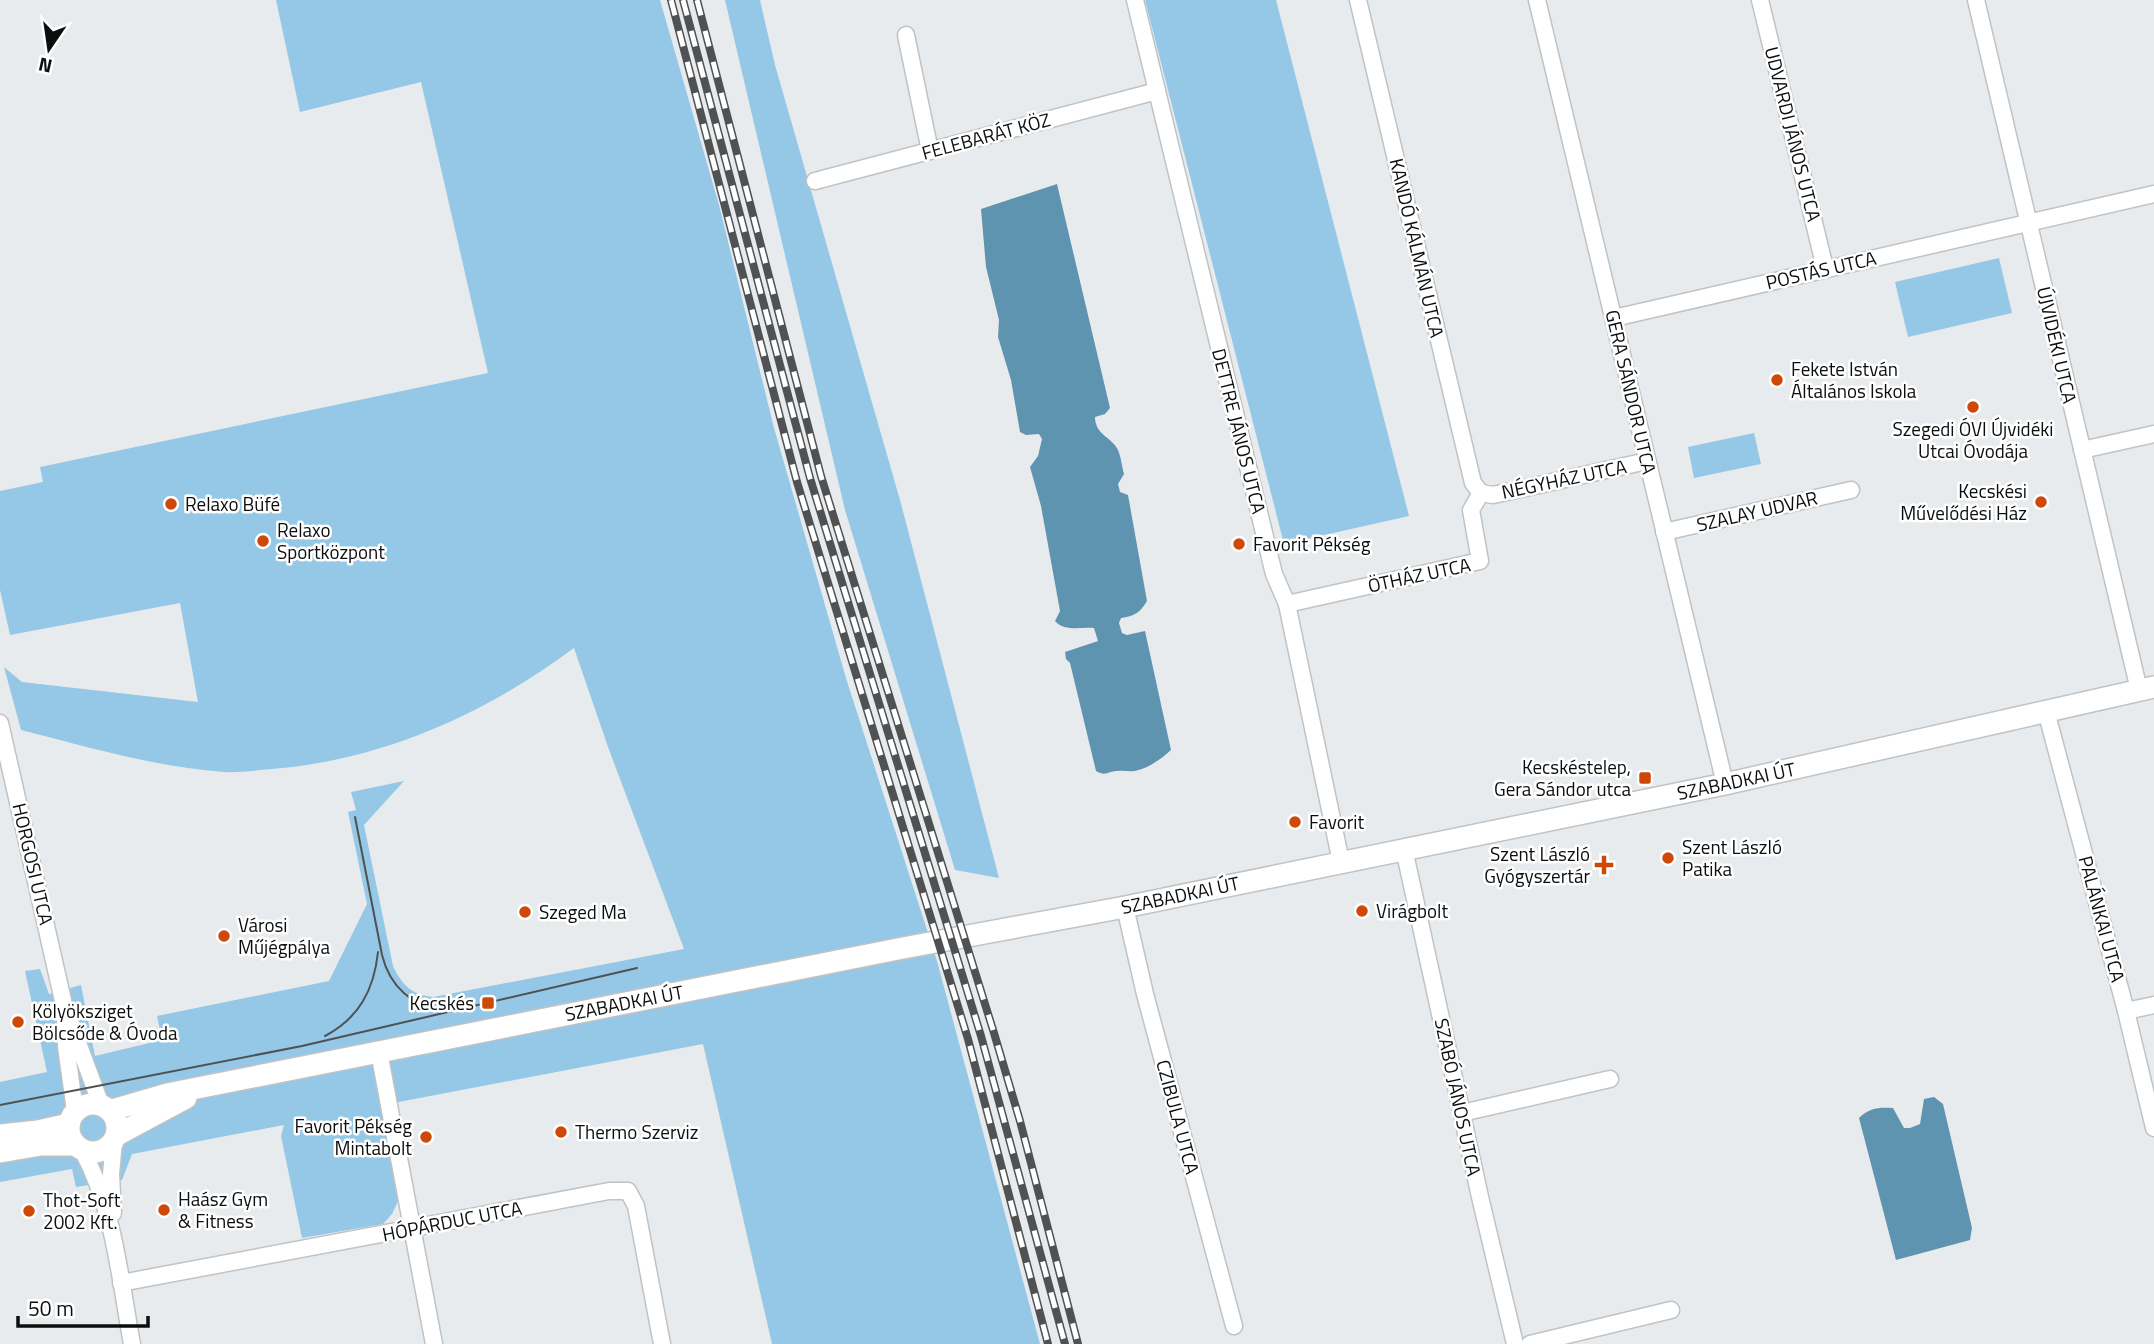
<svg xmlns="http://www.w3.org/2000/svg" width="2154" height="1344" viewBox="0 0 2154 1344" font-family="'Titillium Web',sans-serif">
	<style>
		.green { fill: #94c8e6 }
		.water { fill: #5f94b1 }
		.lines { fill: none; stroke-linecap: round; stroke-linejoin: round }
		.minor-casing { stroke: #c0c3c5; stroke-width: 19 }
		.major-casing { stroke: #c0c3c5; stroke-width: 24 }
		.minor { stroke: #fff; stroke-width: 16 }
		.major { stroke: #fff; stroke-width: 21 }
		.tram { stroke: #505152; stroke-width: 2 }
		.rail-casing { stroke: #505152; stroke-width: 8 }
		.rail { stroke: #fff; stroke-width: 5; stroke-dasharray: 16; stroke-linecap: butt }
		.poi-dot { fill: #ce4907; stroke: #fff; stroke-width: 2.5 }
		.labels { text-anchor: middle; stroke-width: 5; stroke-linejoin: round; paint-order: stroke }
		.street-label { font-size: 19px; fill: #0c0d0d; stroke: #fff }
		.poi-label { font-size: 19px; fill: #0c0d0d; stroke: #fff; text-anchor: start }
	</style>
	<rect width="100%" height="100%" fill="#e8ebed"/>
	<g class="green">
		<path d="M276,0H660L719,205L774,428L846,678L937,961L1040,1344H772L703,1044L383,1105L399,1199L392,1214L383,1224L302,1238L281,1136L284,1125L132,1154L122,1180L76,1187L72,1169L0,1182V1082L47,1072L25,971L40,969L49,994L81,985L95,1056L162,1040L157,1016L329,981L367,904L348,812L356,810L351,792L404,781L364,825L393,966C402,985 412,995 433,997L684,949L608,747L574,648C485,714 383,760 272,769C256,770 240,773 224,772C155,767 88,747 21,730L4,667L22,682L198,702L180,603L10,635L0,590V491L43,482L40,467L488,373L421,82L300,112Z"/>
		<polygon points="725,0 760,0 775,65 900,500 999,878 955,870 845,510"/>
		<polygon points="1145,0 1276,0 1409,516 1284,544"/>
		<polygon points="1999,258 2012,313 1908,337 1895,282"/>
		<polygon points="1754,433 1761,464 1694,478 1688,447"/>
	</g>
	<g class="water">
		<path d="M1057,184L1110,408L1105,414L1095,417C1095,435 1112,437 1118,450C1121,457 1122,467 1124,474L1118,484L1120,492L1128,495L1147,601C1140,613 1134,616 1121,618L1119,623L1122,633L1127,635L1145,631L1171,750C1161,759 1149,768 1135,771C1129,772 1124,770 1118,771C1108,771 1106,777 1096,771L1070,663L1066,659L1065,652L1098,641L1094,628C1082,627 1064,632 1055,621L1060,611L1041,506L1030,467L1038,456L1042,439L1039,434L1026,435L1020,432L1011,380L998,337L999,320L986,267L981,209Z"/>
		<path d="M1934,1097L1943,1104L1972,1228L1970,1240L1896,1260L1859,1118C1869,1108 1879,1107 1893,1108L1904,1128H1910L1920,1124L1924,1099Z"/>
	</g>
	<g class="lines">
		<g class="minor-casing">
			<g id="minor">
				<polyline points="1135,0 1274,574 1287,604 1341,862"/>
				<polyline points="1358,0 1473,483 1481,493"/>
				<polyline points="1537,0 1725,784"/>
				<polyline points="1760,0 1825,268"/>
				<polyline points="1976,0 2139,690"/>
				<polyline points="906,35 930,151"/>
				<polyline points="815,181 1157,91"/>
				<polyline points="1614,318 2154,194"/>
				<polyline points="2082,450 2154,434"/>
				<polyline points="1481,493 1493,495 1647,461"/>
				<polyline points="1664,532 1851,490"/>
				<polyline points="1287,604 1480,561 1471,510 1481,493"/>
				<polyline points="2046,711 2126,1011 2154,1128"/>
				<polyline points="0,723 64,1005 101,1105"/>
				<polyline points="1404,849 1480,1197 1515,1344"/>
				<polyline points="1125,907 1145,994 1234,1326"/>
				<polyline points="2126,1011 2154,1005"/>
				<polyline points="65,1018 66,1046 75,1111"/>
				<polyline points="379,1052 434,1344"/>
				<polyline points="1462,1113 1610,1079"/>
				<path d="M82,1150C114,1208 120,1279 132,1344"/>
				<polyline points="113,1213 111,1174 114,1141"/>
				<polyline points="121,1283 609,1191 628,1191 636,1206 662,1344"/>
				<polyline points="1530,1344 1671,1310"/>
			</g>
		</g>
		<g class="major-casing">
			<g id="major">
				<circle cx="93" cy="1128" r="24"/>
				<polyline points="112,1110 167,1094 903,948 1125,907 1725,784 2154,687"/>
				<polyline points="0,1135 38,1131 69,1124"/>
				<polyline points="117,1135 186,1098"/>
				<polyline points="0,1152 41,1145 75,1145"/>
			</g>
		</g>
		<use href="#minor" class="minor"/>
		<use href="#major" class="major"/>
		<g class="tram">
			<path d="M355,817L382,955C390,987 412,1007 445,1009"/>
			<path d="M325,1036C359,1018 374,990 378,952"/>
			<polyline points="0,1105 302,1046 637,968"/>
		</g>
		<g class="rail-casing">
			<g id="rail">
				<polyline points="671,0 797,482 968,1039 1048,1344"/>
				<polyline points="683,0 810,478 981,1036 1065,1344"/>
				<polyline points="697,0 821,476 994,1033 1020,1121 1078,1344"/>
			</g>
		</g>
		<use href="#rail" class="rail"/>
	</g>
	<g class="poi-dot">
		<circle cx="1777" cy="380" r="7"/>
		<circle cx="1973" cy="407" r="7"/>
		<circle cx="2041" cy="502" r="7"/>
		<circle cx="171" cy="504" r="7"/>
		<circle cx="263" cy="541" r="7"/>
		<circle cx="1239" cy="544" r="7"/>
		<rect x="1638" y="771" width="14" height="14" rx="3.5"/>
		<circle cx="1295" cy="822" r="7"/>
		<circle cx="1668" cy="858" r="7"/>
		<path d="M1600.5 854.5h7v7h7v7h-7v7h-7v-7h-7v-7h7z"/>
		<circle cx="1362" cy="911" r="7"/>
		<circle cx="525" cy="912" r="7"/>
		<circle cx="224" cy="936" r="7"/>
		<rect x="481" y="996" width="14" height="14" rx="3.5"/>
		<circle cx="18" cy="1022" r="7"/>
		<circle cx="561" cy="1132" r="7"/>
		<circle cx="426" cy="1137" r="7"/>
		<circle cx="164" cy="1210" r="7"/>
		<circle cx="29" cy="1211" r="7"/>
	</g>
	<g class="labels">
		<g class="street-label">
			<text transform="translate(1793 134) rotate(76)" y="7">UDVARDI JÁNOS UTCA</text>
			<text transform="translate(986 136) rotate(-15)" y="7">FELEBARÁT KÖZ</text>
			<text transform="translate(1417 248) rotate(77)" y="7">KANDÓ KÁLMÁN UTCA</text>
			<text transform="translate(1821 270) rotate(-13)" y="7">POSTÁS UTCA</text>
			<text transform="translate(2057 345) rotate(77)" y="7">ÚJVIDÉKI UTCA</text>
			<text transform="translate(1631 392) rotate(77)" y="7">GERA SÁNDOR UTCA</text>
			<text transform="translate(1239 431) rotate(76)" y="7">DETTRE JÁNOS UTCA</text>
			<text transform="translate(1564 479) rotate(-12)" y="7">NÉGYHÁZ UTCA</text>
			<text transform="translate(1757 511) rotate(-13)" y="7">SZALAY UDVAR</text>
			<text transform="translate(1419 575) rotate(-12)" y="7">ÖTHÁZ UTCA</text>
			<text transform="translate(1736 781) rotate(-12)" y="7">SZABADKAI ÚT</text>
			<text transform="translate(33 864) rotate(77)" y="7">HORGOSI UTCA</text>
			<text transform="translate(1180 895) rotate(-12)" y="7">SZABADKAI ÚT</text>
			<text transform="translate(2102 919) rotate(75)" y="7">PALÁNKAI UTCA</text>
			<text transform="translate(624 1003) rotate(-11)" y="7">SZABADKAI ÚT</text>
			<text transform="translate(1458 1097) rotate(78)" y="7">SZABÓ JÁNOS UTCA</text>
			<text transform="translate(1178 1117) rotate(75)" y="7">CZIBULA UTCA</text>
			<text transform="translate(452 1221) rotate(-11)" y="7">HÓPÁRDUC UTCA</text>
		</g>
		<g class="poi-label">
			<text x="1791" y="376">Fekete István<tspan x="1791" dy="22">Általános Iskola</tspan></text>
			<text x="1973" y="436" text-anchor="middle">Szegedi ÓVI Újvidéki<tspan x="1973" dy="22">Utcai Óvodája</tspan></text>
			<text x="2027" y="498" text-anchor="end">Kecskési<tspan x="2027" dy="22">Művelődési Ház</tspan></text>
			<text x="185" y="511">Relaxo Büfé</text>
			<text x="277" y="537">Relaxo<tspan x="277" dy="22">Sportközpont</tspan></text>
			<text x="1253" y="551">Favorit Pékség</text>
			<text x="1631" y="774" text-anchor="end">Kecskéstelep,<tspan x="1631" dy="22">Gera Sándor utca</tspan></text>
			<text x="1309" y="829">Favorit</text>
			<text x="1682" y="854">Szent László<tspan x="1682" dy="22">Patika</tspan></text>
			<text x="1590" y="861" text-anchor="end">Szent László<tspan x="1590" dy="22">Gyógyszertár</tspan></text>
			<text x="1376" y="918">Virágbolt</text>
			<text x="539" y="919">Szeged Ma</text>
			<text x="238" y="932">Városi<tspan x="238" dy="22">Műjégpálya</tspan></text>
			<text x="474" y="1010" text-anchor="end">Kecskés</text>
			<text x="32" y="1018">Kölyöksziget<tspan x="32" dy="22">Bölcsőde &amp; Óvoda</tspan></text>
			<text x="412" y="1133" text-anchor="end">Favorit Pékség<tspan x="412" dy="22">Mintabolt</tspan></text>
			<text x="575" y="1139">Thermo Szerviz</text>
			<text x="178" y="1206">Haász Gym<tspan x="178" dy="22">&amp; Fitness</tspan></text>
			<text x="43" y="1207">Thot-Soft<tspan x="43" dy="22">2002 Kft.</tspan></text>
		</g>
	</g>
	<g transform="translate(49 49) rotate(193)" stroke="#ffffff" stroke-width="5" paint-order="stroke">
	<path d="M0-5L12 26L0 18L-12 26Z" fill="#0c0d0d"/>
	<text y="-10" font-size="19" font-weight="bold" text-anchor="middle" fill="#0c0d0d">N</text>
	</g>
	<path d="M18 1316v10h130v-10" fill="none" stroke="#0c0d0d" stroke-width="3.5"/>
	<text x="28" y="1316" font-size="21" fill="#0c0d0d" stroke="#ffffff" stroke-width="5" paint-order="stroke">50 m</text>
</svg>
